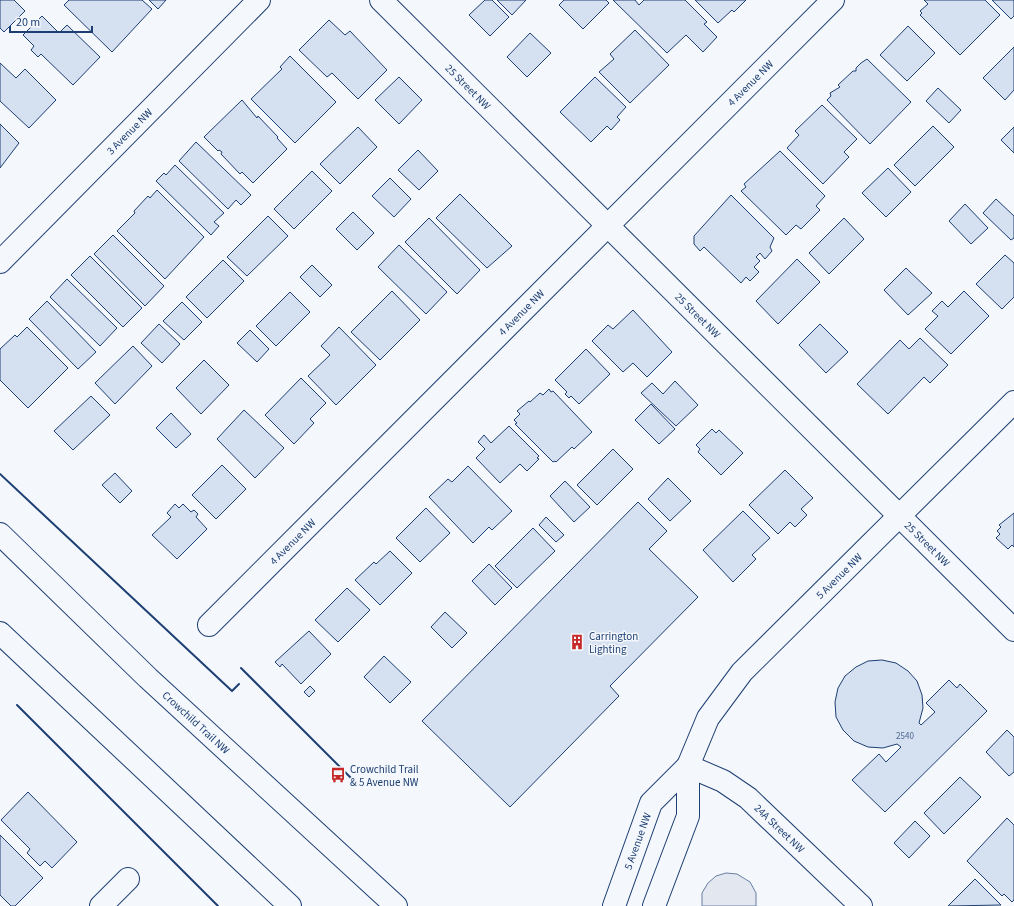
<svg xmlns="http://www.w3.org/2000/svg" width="1014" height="906" viewBox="0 0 1014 906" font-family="'Source Sans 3',sans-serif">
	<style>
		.parking { fill: #e3e8f0; stroke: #687fa3 }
		.building { fill: #d5e0f0; stroke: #1d3f73 }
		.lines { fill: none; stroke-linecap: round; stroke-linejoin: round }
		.minor-casing { stroke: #1d3f73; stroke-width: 24 }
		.highway-casing { stroke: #1d3f73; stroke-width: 24 }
		.minor { stroke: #f4f7fb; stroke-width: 22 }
		.highway { stroke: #f4f7fb; stroke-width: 22 }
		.wall { stroke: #1d3f73; stroke-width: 2 }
		.labels { text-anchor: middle; stroke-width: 3; stroke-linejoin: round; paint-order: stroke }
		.number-label { font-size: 9px; fill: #4b6792 }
		.street-label { font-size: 11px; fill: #1d3f73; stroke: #f4f7fb }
		.poi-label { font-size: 11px; fill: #1d3f73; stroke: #f4f7fb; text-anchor: start }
	</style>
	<rect width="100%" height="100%" fill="#f4f7fb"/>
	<polygon class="parking" points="726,873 737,874 750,882 756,893 756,906 702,906 702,893 708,883 716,876"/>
	<g class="building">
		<polygon points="0,0 14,0 25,11 4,32 0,28"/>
		<polygon points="69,0 142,0 152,9 112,52 64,5"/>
		<polygon points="149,0 166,0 158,9"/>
		<polygon points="485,0 492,0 509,17 490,36 469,15"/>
		<polygon points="497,0 526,0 512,15"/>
		<polygon points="564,0 606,0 609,3 583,29 559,5"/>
		<polygon points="613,0 635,0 639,5 644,0 685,0 707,22 704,24 717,37 703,52 686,35 667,53"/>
		<polygon points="695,0 746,0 734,12 732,10 718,23"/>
		<polygon points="924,0 985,0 1000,15 960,55 920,15 922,13 920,11 928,4"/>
		<polygon points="992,0 1014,0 1014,16 1011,19"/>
		<polygon points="42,16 59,33 67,25 100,57 73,85 41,54 38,57 31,50 34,46 23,35"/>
		<polygon points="329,20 345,35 350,31 387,70 358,99 332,73 327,77 299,50"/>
		<polygon points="908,26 935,53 907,81 880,55"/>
		<polygon points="635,30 669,65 630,103 599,72 614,59 610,54"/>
		<polygon points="530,33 551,53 527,77 507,57"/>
		<polygon points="1014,47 1014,90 1005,100 983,78"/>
		<polygon points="290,56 336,102 295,143 251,99 282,69 280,67"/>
		<polygon points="867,59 911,102 870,144 827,100 831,96 830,93 840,87 838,85 853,71 856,71 856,68 861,63"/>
		<polygon points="0,63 16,78 25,69 56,100 29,128 0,101"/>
		<polygon points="399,77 422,100 399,124 375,100"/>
		<polygon points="595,77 626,107 617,117 620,120 611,130 607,126 591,142 560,112"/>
		<polygon points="938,88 961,110 949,123 926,101"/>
		<polygon points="242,100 257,118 258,116 278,137 277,138 287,149 253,183 242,172 240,174 221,154 222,152 219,150 218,151 204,137"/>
		<polygon points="822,105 857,139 844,152 849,157 823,184 787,148 799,135 795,131"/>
		<polygon points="0,124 19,143 0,168"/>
		<polygon points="933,126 954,147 915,186 894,165"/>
		<polygon points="358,127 377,147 340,184 320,164"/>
		<polygon points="1014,127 1014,153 1001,140"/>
		<polygon points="196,142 251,195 241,205 236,200 228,209 179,161"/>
		<polygon points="418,150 438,171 419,190 398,170"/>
		<polygon points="780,151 825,196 816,206 820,210 801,229 796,225 786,235 741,191 746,187 744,184"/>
		<polygon points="175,165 224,213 214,222 219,226 211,235 156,181 164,173 166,175"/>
		<polygon points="888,168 911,192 886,217 862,193"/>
		<polygon points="312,171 332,191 294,229 274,209"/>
		<polygon points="390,178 411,199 394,217 372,196"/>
		<polygon points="157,190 204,237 165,279 117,231 135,213 134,211 148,196 150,198"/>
		<polygon points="460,194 512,246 487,268 436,218"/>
		<polygon points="731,195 774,238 770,247 772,251 765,259 760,253 756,257 760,261 754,267 759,272 750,281 746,277 741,283 704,247 700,251 694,244 694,236"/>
		<polygon points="996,199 1014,216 1014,238 1011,240 983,213"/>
		<polygon points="965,204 988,228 971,244 949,221"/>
		<polygon points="353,212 374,233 357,250 336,229"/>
		<polygon points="268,216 288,236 247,276 227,257"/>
		<polygon points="429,218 480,270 457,294 405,242"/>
		<polygon points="844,218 864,239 829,274 809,253"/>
		<polygon points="113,235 164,286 145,306 94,254"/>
		<polygon points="399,245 447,292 426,314 378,267"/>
		<polygon points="1005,255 1014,263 1014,297 1002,309 976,284"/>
		<polygon points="90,256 142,308 123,327 71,275"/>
		<polygon points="797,259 820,282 778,324 756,301"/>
		<polygon points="223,260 244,281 207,318 186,297"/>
		<polygon points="312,265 332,285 320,297 300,277"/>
		<polygon points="906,268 932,293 908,315 884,290"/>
		<polygon points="67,279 117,328 100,346 50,297"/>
		<polygon points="392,291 420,320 380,360 351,332"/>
		<polygon points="964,291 989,316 951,354 925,329 938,316 932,311 942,301 948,307"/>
		<polygon points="290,292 310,312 276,346 256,326"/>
		<polygon points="47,301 96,352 78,369 29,319"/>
		<polygon points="182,302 202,322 184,340 163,321"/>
		<polygon points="633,310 672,352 647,377 633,363 623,372 592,341 608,325 613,329"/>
		<polygon points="159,324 180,344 162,363 141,343"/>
		<polygon points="820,324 848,352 826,373 799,345"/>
		<polygon points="27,327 68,368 28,408 0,380 0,349 15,335 17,337"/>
		<polygon points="339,327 376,365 336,405 308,376 330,355 321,346"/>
		<polygon points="250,330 269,349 257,362 237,343"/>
		<polygon points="920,338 948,365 930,383 924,377 888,414 857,384 900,340 909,349"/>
		<polygon points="133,346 152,366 115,404 95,383"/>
		<polygon points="586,349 610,374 579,404 571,396 569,398 565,394 567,392 555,380"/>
		<polygon points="204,360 229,385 201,414 176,388"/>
		<polygon points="301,378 326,403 310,419 314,423 294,444 265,415"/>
		<polygon points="675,381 698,405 676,426 641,393 652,383 663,394"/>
		<polygon points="549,389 551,392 553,391 592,432 574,449 572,447 556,462 555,461 553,462 515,424 517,423 514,420 520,414 517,411 529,401 530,402 540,393 543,395"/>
		<polygon points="91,396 110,415 73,450 54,431"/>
		<polygon points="651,404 675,429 659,444 635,420"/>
		<polygon points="244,410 284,448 255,478 217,439"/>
		<polygon points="171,413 191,434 176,448 156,428"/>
		<polygon points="509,426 539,456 537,458 539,459 527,471 520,464 500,483 476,458 485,449 478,442 484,435 491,443"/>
		<polygon points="712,429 716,433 719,430 743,453 721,475 698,452 700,449 696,445"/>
		<polygon points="613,449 633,469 597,505 577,485"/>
		<polygon points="222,465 246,489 216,519 192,495"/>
		<polygon points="468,466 512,511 492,530 489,527 473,543 429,497 448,479 452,482"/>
		<polygon points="785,470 813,498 801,509 807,515 795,527 790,522 778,534 749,505"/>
		<polygon points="115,473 132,491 120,503 102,485"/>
		<polygon points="668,478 691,501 670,521 648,499"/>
		<polygon points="565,481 590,507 574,522 550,496"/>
		<polygon points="638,502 667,531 649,549 698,597 610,686 619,696 510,807 422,721"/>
		<polygon points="175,504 179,508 183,504 191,512 194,510 198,514 196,517 207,529 177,559 152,535 171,517 167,513"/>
		<polygon points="426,508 450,533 420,562 396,538"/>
		<polygon points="743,511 770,538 752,555 756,559 733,582 703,550"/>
		<polygon points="1014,513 1014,547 1012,545 1008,549 996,538 1000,534 997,531 1001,527 999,525"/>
		<polygon points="546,517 564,535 556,542 539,525"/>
		<polygon points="533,528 555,551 517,588 495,566"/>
		<polygon points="390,551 412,573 380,605 355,580 374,562 376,564"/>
		<polygon points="489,564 512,588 495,605 472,581"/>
		<polygon points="347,588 370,610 338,642 315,620"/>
		<polygon points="445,612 467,633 452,648 431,627"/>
		<polygon points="309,631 331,654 301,684 282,664 280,667 275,662"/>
		<polygon points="384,656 411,682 390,703 364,677"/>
		<polygon points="882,660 896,663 908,671 917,681 922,695 923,708 919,723 921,725 935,712 926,703 949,680 957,688 960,684 987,711 885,812 852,780 879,754 886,762 901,747 897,744 883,748 868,747 854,741 843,730 836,717 835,702 838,688 845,676 856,667 868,661"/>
		<polygon points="310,686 315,691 309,697 304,692"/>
		<polygon points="1007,730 1014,737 1014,772 1009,776 986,752"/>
		<polygon points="960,777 981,797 944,834 924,813"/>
		<polygon points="28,792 77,842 52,868 45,861 40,866 27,853 30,849 1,820"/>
		<polygon points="1007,818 1014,825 1014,900 1012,902 1004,894 1002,896 967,861"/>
		<polygon points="915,821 930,836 909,858 894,843"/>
		<polygon points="0,835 43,878 15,906 11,906 0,895"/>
		<polygon points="975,879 1001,905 948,906"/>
	</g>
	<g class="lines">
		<g class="minor-casing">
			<g id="minor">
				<path id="s1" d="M381,0L1014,630"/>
				<path id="s2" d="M0,262L259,0"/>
				<path id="s3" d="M209,625L833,0"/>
				<path id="s4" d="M688,766L723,781L748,798L861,906"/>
				<polyline points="101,906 128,879"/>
				<path id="s5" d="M614,906L651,803L688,766"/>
				<path id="s6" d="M654,906L688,816V766L708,718L742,672L1014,402"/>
			</g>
		</g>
		<g class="highway-casing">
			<g id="highway">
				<path id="s7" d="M0,534L148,678L396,906"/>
				<polyline points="0,633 290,906"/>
			</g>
		</g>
		<use href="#minor" class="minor"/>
		<use href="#highway" class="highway"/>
		<g class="wall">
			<polyline points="0,474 232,691 239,684"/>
			<polyline points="241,668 355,782"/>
			<polyline points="17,705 218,906"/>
		</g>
	</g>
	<defs>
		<g id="building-bare" transform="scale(1.2)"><path d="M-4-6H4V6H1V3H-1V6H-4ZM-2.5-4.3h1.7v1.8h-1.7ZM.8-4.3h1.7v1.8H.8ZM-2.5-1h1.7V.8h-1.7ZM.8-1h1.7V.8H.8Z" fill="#c62828" stroke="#f4f7fb" stroke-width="2.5" paint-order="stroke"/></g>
		<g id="bus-bare" transform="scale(1.2)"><path d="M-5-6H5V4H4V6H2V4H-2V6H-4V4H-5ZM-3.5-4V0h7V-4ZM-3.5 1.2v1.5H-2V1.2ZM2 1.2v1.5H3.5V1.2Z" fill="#c62828" stroke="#f4f7fb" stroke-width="2.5" paint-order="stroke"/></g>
	</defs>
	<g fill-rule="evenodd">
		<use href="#building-bare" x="577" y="642"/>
		<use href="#bus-bare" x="338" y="775"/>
	</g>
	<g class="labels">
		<g class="number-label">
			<text x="905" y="739">2540</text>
		</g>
		<g class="street-label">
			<text dy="4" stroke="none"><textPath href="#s3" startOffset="766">4 Avenue NW</textPath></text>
			<text dy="4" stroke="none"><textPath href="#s1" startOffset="123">25 Street NW</textPath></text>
			<text dy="4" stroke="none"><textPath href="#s2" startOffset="184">3 Avenue NW</textPath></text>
			<text dy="4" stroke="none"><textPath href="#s3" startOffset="442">4 Avenue NW</textPath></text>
			<text dy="4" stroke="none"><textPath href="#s1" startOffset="447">25 Street NW</textPath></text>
			<text dy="4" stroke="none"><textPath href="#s3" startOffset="118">4 Avenue NW</textPath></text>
			<text dy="4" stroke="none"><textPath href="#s1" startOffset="771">25 Street NW</textPath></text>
			<text dy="4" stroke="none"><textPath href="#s6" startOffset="392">5 Avenue NW</textPath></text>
			<text dy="4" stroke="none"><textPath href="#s7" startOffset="272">Crowchild Trail NW</textPath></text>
			<text dy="4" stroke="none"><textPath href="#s4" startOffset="112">24A Street NW</textPath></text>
			<text dy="4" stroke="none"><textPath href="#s5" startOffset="69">5 Avenue NW</textPath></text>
		</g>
		<g class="poi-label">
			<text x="589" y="640">Carrington<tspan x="589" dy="13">Lighting</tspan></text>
			<text x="350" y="773">Crowchild Trail<tspan x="350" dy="13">&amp; 5 Avenue NW</tspan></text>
		</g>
	</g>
	<path d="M10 26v6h82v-6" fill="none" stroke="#1d3f73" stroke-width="2"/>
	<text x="16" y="26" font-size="12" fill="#1d3f73" stroke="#f4f7fb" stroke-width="3" paint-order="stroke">20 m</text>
</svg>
